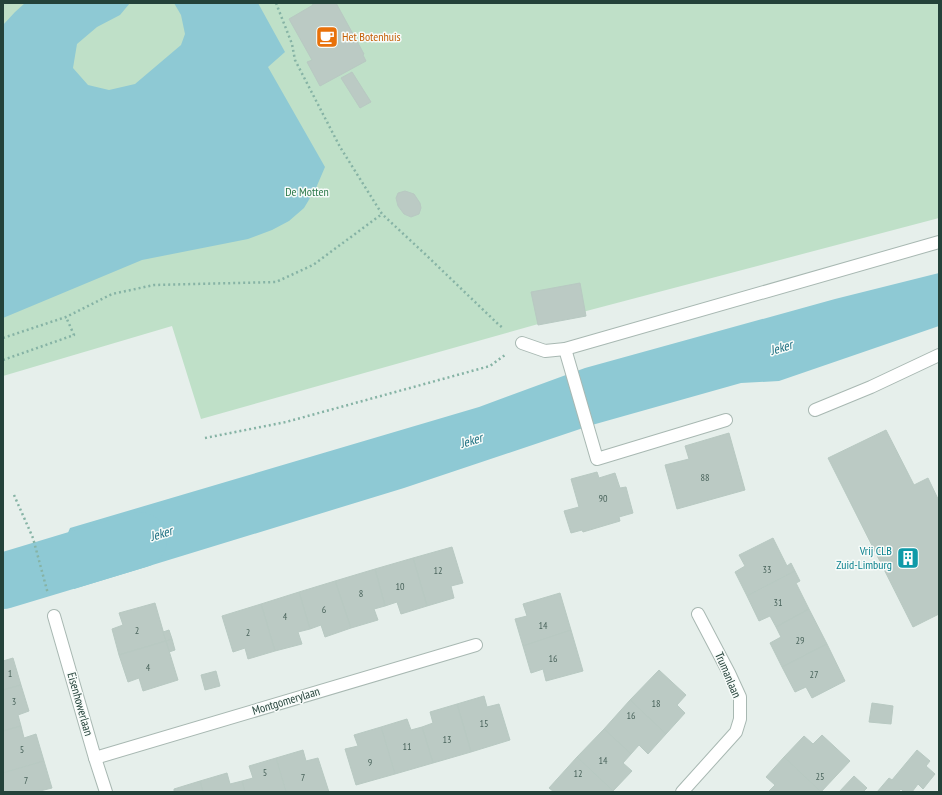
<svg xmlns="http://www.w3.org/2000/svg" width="942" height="795" viewBox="0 0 942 795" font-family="'PT Sans Narrow',sans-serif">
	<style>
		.green { fill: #bfe0c8 }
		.water { fill: #8ec9d4 }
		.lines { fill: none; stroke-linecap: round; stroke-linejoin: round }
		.river { stroke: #8ec9d4; stroke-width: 56 }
		.building { fill: #bbcac4; stroke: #b8c9c2 }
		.lane-casing { stroke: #a8b8b2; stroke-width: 14 }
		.street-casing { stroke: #a8b8b2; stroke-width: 14 }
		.path { stroke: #86b3a5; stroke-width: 2.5; stroke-dasharray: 2 3; stroke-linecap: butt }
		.lane { stroke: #fff; stroke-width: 12 }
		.street { stroke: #fff; stroke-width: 12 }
		.labels { text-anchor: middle; stroke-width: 3; stroke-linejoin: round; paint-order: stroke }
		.number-label { font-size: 10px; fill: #4a645c }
		.food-label { font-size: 12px; fill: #c56008; stroke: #f7fbf9; text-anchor: start }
		.park-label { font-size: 12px; fill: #2d7a4b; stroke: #f7fbf9 }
		.culture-label { font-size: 12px; fill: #0d838f; stroke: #f7fbf9; text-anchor: end }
		.street-label { font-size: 12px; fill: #24423a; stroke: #f7fbf9 }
		.water-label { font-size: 13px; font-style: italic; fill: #1c6f80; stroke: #f7fbf9 }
	</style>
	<rect width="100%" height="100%" fill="#e6efeb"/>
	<polygon class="green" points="3,3 939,3 939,218 556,319 201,419 172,326 3,376"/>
	<g class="water">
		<polygon points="25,3 130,3 120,15 97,27 77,44 73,68 88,85 109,90 135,84 181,45 185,34 181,15 174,3 258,3 285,52 268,67 325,167 316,188 304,208 289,221 272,230 248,239 142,260 3,318 3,25 15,12"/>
		<polygon points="939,273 939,326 779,381 741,383 592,425 404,488 74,589 61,549 70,528 479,407 585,368 835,299"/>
		<polygon points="5,554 23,601 3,607 3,555"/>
	</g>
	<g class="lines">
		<polyline class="river" points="3,581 139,540"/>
	</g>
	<g class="building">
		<polygon points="312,3 336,3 364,54 363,55 366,61 320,86 307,62 312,60 289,19 313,5"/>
		<polygon points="352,72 371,102 360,108 341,78"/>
		<polygon points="405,191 414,194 420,203 421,208 419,214 411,217 404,214 398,206 396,198 398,193"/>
		<polygon points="580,283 586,316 538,325 531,292"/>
		<polygon points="886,430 914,485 928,478 939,501 939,614 913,627 828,458"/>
		<polygon points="729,433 745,490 677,509 665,465 689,459 685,446"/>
		<polygon points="597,472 599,478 615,473 620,488 626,487 633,513 619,517 620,521 583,532 582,530 571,533 564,511 579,507 571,479"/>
		<polygon points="773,538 787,566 791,563 795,571 747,596 735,572 745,566 739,555"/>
		<polygon points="452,547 463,583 451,586 454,598 427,606 413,558"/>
		<polygon points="413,558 427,606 401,614 397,602 385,606 375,569"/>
		<polygon points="375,569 385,606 374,609 378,620 351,628 335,581"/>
		<polygon points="795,571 800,581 796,583 809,609 776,627 770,616 759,621 747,596"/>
		<polygon points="335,581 351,628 325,637 321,625 310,629 299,592"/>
		<polygon points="299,592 310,629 298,632 302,644 275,651 261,604"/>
		<polygon points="560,593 571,630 523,646 515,619 527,616 523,604"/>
		<polygon points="155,603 166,641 119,655 112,629 123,625 119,613"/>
		<polygon points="261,604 275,651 248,659 245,648 233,652 222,616"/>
		<polygon points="809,609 827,644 782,667 770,643 781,637 776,627"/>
		<polygon points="169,630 172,639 166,641 163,632"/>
		<polygon points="571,630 583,671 546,681 543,669 531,673 523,646"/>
		<polygon points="172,639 175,650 169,652 166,641"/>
		<polygon points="166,641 178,680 143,691 139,678 128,682 119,655"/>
		<polygon points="827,644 845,681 812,698 806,687 795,692 782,667"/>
		<polygon points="13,658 21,685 3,690 3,661"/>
		<polygon points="659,670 686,695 677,705 685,713 666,734 630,700"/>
		<polygon points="216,671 220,686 205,690 201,675"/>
		<polygon points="21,685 29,711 18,715 21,726 3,731 3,690"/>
		<polygon points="484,696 487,707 499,704 510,740 471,752 457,704"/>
		<polygon points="630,700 666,734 648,754 639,745 631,754 604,729"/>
		<polygon points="872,703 893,706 891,724 869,722"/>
		<polygon points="457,704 471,752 433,763 422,727 433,723 430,712"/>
		<polygon points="407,719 411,730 422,727 433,763 395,774 381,727"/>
		<polygon points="21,726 24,738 36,734 44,761 3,773 3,731"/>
		<polygon points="381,727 395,774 356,785 345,749 358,746 354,735"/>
		<polygon points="604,729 631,754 623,763 632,771 613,791 577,757"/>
		<polygon points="822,735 850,761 821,792 784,757 804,736 813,744"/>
		<polygon points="303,750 306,761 318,758 329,792 286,792 276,758"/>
		<polygon points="917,750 930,761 926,766 935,774 923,789 918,784 912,792 904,792 901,789 898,792 877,792 889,778 892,780"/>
		<polygon points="577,757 613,791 612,792 554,792 549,788"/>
		<polygon points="784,757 821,792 768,792 775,785 766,777"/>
		<polygon points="276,758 286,792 245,792 242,781 253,778 249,766"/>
		<polygon points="44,761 52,788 40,791 40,792 3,792 3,773"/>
		<polygon points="227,773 230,784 242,781 245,792 203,792 200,781"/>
		<polygon points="854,776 867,788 863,792 839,792"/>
		<polygon points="200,781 203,792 174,792 174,789"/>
	</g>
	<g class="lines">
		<g class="lane-casing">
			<g id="lane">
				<polyline points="522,343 545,351 565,349 939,242"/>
				<polyline points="565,349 597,459 726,420"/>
				<polyline points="815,410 871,387 939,355"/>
			</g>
		</g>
		<g class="street-casing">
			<g id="street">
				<polyline points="54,616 95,758 106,792"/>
				<polyline points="95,758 476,645"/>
				<polyline points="682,792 736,732 740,719 740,697 729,673 698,614"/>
			</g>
		</g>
		<g class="path">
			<polyline points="276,3 292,44 295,60 340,147 382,214 425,254 498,324 504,329"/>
			<polyline points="3,338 66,317 112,294 154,285 276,282 313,265 382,214"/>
			<polyline points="3,360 74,335 66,317"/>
			<polyline points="205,438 286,422 490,366 505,355"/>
			<polyline points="14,495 33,538 48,594"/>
		</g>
		<use href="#lane" class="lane"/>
		<use href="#street" class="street"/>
	</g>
	<defs>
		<g id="cafe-square" transform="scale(1.15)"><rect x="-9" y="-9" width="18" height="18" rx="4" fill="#e8710a" stroke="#f7fbf9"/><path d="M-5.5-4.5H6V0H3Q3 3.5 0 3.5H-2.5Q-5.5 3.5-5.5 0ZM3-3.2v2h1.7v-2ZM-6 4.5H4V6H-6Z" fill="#fff"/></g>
		<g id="building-square" transform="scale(1.15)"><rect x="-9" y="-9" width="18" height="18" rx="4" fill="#0f9aa8" stroke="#f7fbf9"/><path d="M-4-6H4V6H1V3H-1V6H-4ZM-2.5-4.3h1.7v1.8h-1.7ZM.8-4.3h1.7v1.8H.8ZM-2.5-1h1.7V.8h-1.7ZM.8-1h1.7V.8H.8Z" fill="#fff"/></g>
	</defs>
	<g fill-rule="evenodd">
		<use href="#cafe-square" x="327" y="37"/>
		<use href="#building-square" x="908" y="558"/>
	</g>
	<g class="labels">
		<g class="number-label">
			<text x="705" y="481">88</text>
			<text x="603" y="502">90</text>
			<text x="767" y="573">33</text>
			<text x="438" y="574">12</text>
			<text x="400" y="590">10</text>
			<text x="361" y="597">8</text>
			<text x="778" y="606">31</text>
			<text x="324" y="613">6</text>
			<text x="285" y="620">4</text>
			<text x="543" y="629">14</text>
			<text x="137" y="634">2</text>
			<text x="248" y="636">2</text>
			<text x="800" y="644">29</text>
			<text x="553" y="662">16</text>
			<text x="148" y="671">4</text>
			<text x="10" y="677">1</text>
			<text x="814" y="678">27</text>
			<text x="14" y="705">3</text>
			<text x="656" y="707">18</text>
			<text x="631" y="719">16</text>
			<text x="484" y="727">15</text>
			<text x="447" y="743">13</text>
			<text x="407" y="750">11</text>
			<text x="22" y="753">5</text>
			<text x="603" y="764">14</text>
			<text x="370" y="766">9</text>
			<text x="265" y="776">5</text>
			<text x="578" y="777">12</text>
			<text x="820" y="780">25</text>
			<text x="303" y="781">7</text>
			<text x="26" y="784">7</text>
		</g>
		<g class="food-label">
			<text x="342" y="41">Het Botenhuis</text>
		</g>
		<g class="park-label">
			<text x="307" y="196">De Motten</text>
		</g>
		<g class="culture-label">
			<text x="892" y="555">Vrij CLB<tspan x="892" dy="14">Zuid-Limburg</tspan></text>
		</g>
		<g class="street-label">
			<text transform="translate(728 675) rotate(67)" y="4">Trumanlaan</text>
			<text transform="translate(286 701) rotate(-17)" y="4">Montgomerylaan</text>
			<text transform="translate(80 704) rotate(74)" y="4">Eisenhowerlaan</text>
		</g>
		<g class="water-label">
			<text transform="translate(781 347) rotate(-17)" y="5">Jeker</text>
			<text transform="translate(471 440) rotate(-17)" y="5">Jeker</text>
			<text transform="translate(161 533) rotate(-17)" y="5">Jeker</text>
		</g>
	</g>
	<rect width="942" height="795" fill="none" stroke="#24423a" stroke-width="8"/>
</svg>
